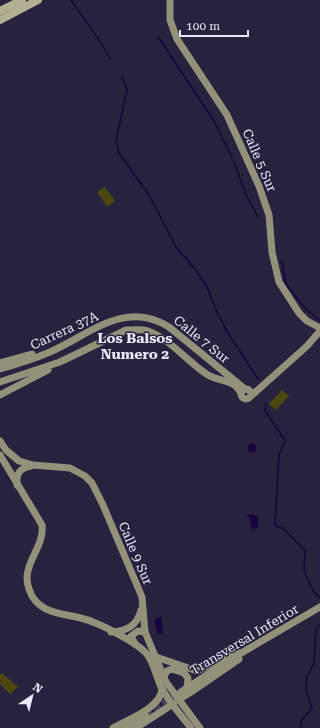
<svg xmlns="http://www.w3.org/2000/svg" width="320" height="728" viewBox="0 0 320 728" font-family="'Roboto Serif',serif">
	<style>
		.green { fill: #4d4710 }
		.water { fill: #17033e }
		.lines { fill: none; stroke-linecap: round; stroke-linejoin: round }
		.stream { stroke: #17033e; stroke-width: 1.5 }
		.secondary-tunnel { stroke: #44415a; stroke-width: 7; stroke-dasharray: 7 3.5; stroke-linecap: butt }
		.secondary { stroke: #94917b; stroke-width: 7 }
		.primary { stroke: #b2af92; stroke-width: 8 }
		.labels { text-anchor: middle; stroke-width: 3; stroke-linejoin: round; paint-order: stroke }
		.street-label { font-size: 13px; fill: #e9e8f9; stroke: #27233e }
		.neighbourhood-label { font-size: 14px; font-weight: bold; fill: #e9e8f9; stroke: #27233e }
	</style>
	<rect width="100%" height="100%" fill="#27233e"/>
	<g class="green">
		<polygon points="105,187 115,201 107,207 97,192"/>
		<polygon points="282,390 289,396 276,410 269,404"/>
		<polygon points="2,673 18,687 10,694 0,684 0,675"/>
	</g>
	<g class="water">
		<circle cx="252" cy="448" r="4.5"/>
		<polygon points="249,514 258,516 258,528 251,529 250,519 247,516"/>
		<polygon points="161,616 163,633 158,634 154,620"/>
	</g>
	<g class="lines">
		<g class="stream">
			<path d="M71,0C84,20 100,38 110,59"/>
			<polyline points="159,38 214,121 232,158"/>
			<polyline points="122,76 127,89 116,141 119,153 149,195 176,247 195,269 207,287 216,310 226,330 258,379"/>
			<polyline points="234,162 246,195 258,217"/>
			<polyline points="282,261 286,284 303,306 319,320"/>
			<polyline points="266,403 265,411 285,440 279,455 275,525 284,529 305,551 304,571 314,592 320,598"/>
			<polyline points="300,728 302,720 312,708 306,690 307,676 314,663 316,628 320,625"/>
		</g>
		<polyline class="secondary-tunnel" points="146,716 181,692"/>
		<g class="secondary">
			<polyline points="170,0 170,20 177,39 227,115 259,186 269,215 272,252 279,282 299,313 307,321 320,328"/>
			<polyline points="0,363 32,354"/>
			<path d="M0,369C17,364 34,359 50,352C89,335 125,299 169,327L245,389"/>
			<path d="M0,382L60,362L126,330C133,330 141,329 148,331C171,339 187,362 208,375C220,382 235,379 241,394"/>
			<circle cx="246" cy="394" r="5"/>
			<polyline points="0,395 48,370"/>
			<polyline points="251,396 307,346 320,331"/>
			<polyline points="0,441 6,450 19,461 33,465 70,468 85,476 92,483 103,505 142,597 145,632 166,682 200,728"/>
			<path d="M0,455L42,525C45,548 20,565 29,589C38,618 71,612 93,622C106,627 137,643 146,653C154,662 156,677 162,689C170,703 181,715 191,728"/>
			<path d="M17,485C16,473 20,468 31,466"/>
			<path d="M111,632C127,631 137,626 141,610"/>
			<polyline points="135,644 131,636 138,631 145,632"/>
			<polyline points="156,657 197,671 237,651"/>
			<polyline points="164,676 167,671 172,669 184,673 188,678 187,688"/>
			<polyline points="181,692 231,659 320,607"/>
			<polyline points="178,700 191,692 239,659"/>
			<path d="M113,728C127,720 161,708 162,689"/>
			<polyline points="125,728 146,716"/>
			<polyline points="136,728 173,704"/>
		</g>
		<g class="primary">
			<polyline points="0,11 22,0"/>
			<polyline points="0,20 38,0"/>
		</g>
	</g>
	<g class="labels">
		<g class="street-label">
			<text transform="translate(260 160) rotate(67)" y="5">Calle 5 Sur</text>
			<text transform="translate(64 330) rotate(-25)" y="5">Carrera 37A</text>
			<text transform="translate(202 339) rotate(39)" y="5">Calle 7 Sur</text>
			<text transform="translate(136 553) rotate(67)" y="5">Calle 9 Sur</text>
			<text transform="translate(244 639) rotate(-31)" y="5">Transversal Inferior</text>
		</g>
		<g class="neighbourhood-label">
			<text x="135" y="343">Los Balsos<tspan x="135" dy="16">Numero 2</tspan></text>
		</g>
	</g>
	<g transform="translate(32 696) rotate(35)" stroke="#27233e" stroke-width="3" paint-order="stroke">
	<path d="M0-3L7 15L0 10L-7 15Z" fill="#e9e8f9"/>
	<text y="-6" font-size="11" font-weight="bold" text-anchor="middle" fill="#e9e8f9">N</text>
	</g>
	<path d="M180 30v6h68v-6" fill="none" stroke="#e9e8f9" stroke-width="2"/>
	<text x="186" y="30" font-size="12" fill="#e9e8f9" stroke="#27233e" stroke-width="3" paint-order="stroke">100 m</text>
</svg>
